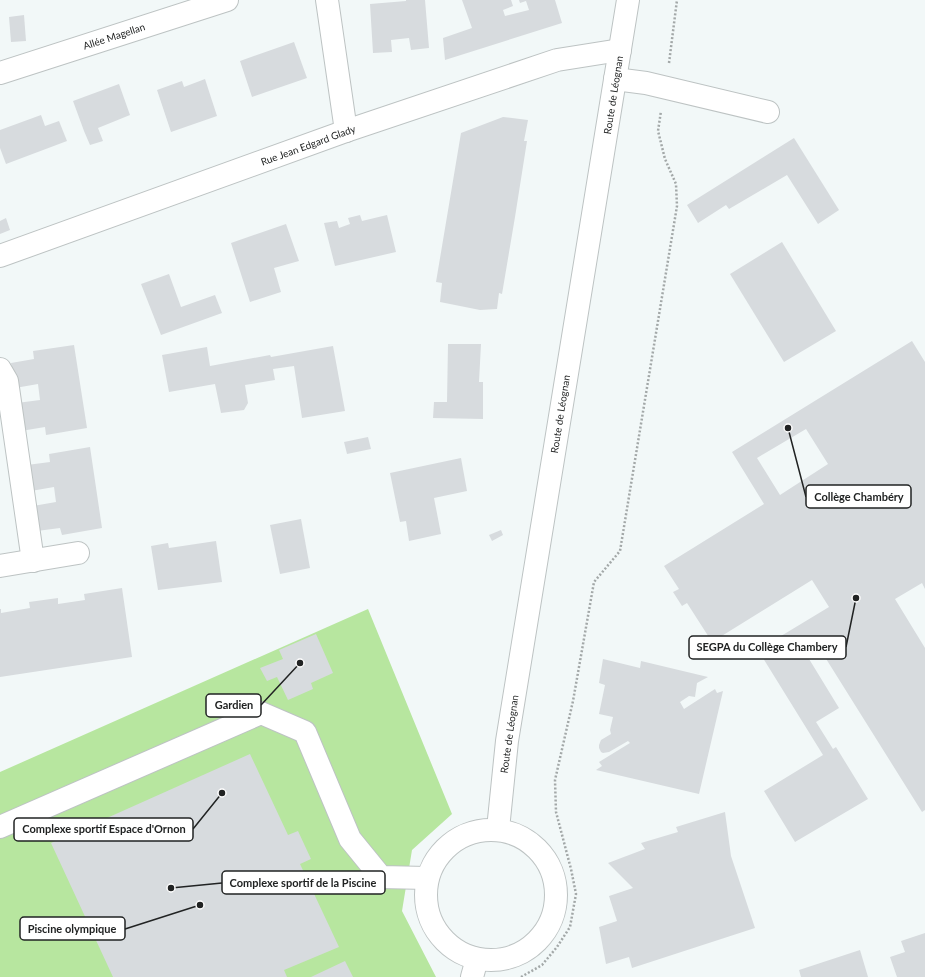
<svg xmlns="http://www.w3.org/2000/svg" width="925" height="977" viewBox="0 0 925 977" font-family="Lato,sans-serif">
	<style>
		.green { fill: #b7e69f }
		.building { fill: #d7dbde; fill-rule: evenodd }
		.lines { fill: none; stroke-linecap: round; stroke-linejoin: round }
		.minor-casing { stroke: #bdc3c3; stroke-width: 24 }
		.major-casing { stroke: #bdc3c3; stroke-width: 24 }
		.path { stroke: #a3a8a8; stroke-width: 2.5; stroke-dasharray: 2 2; stroke-linecap: butt }
		.minor { stroke: #fff; stroke-width: 22 }
		.major { stroke: #fff; stroke-width: 22 }
		.labels { text-anchor: middle; stroke-width: 3; stroke-linejoin: round; paint-order: stroke }
		.street-label { font-size: 10px; fill: #212323; stroke: #fff }
		.leader { fill: none; stroke: #212323; stroke-width: 1.5 }
		.callout-dot { fill: #212323; stroke: #fff; stroke-width: 1.5 }
		.callout { fill: #fff; stroke: #212323; stroke-width: 1.5 }
		.callout-label { font-size: 11px; text-anchor: middle; font-weight: bold; fill: #212323 }
	</style>
	<rect width="100%" height="100%" fill="#f2f8f8"/>
	<polygon class="green" points="368,609 452,814 412,850 402,911 436,977 0,977 0,772"/>
	<g class="building">
		<polygon points="406,0 425,0 429,48 411,50 409,38 391,40 392,52 373,53 370,4 406,1"/>
		<polygon points="462,0 511,0 513,6 503,10 505,16 529,10 526,1 520,3 519,0 555,0 562,23 445,60 443,38 472,28"/>
		<polygon points="24,15 26,41 11,42 9,17"/>
		<polygon points="294,42 307,78 252,97 240,61"/>
		<polygon points="205,79 217,116 171,132 157,90 182,81 184,87"/>
		<polygon points="119,84 130,115 98,128 103,141 90,145 84,131 73,101"/>
		<polygon points="41,115 45,126 59,121 67,141 6,164 0,148 0,130"/>
		<polygon points="503,117 528,120 524,141 527,141 515,217 502,294 499,293 497,309 480,310 440,302 442,283 436,282 461,133"/>
		<polygon points="794,138 839,210 818,224 787,175 729,209 726,205 698,223 687,205"/>
		<polygon points="360,215 362,221 387,215 396,252 335,266 324,223 337,221 339,228 350,224 348,218"/>
		<polygon points="6,218 10,230 0,234 0,221"/>
		<polygon points="286,224 299,261 274,268 281,292 250,302 231,243"/>
		<polygon points="782,242 836,331 784,362 730,274"/>
		<polygon points="169,274 181,307 215,295 222,313 161,335 141,284"/>
		<path d="M912,341L925,362V589L922,583L895,599L925,648V810L922,812L818,646L806,654L839,708L816,722L833,749L836,747L868,799L795,842L764,791L823,755L758,650L829,607L812,580L712,642L687,603L682,606L673,592L679,589L664,566L764,504L732,452ZM806,429L828,464L780,495L757,458Z"/>
		<polygon points="448,344 481,344 479,382 483,382 483,419 433,418 434,402 447,402"/>
		<polygon points="74,345 87,428 46,435 45,427 21,431 17,403 40,400 38,384 15,388 11,363 34,359 33,351"/>
		<polygon points="333,346 345,411 302,418 294,366 273,369 275,380 245,385 248,403 244,410 221,413 215,384 169,392 162,355 207,347 210,366 270,355 271,357"/>
		<polygon points="368,437 371,449 347,454 344,442"/>
		<polygon points="90,447 102,528 62,535 60,528 37,531 33,506 56,502 54,487 31,491 27,465 50,462 49,454"/>
		<polygon points="461,458 467,491 434,498 441,534 409,541 406,521 400,522 390,473"/>
		<polygon points="301,519 310,568 280,574 270,525"/>
		<polygon points="501,530 503,535 492,541 489,535"/>
		<polygon points="216,541 222,582 158,590 151,546 168,543 169,548"/>
		<polygon points="122,588 132,657 0,677 0,609 1,609 1,613 30,608 29,602 58,598 58,604 85,600 84,594"/>
		<polygon points="316,634 333,673 311,683 313,689 288,700 277,677 267,681 260,668 283,659 279,650"/>
		<polygon points="603,659 640,668 641,661 708,677 697,683 695,697 689,696 680,702 684,709 715,689 717,693 723,691 699,794 596,770 602,766 599,762 630,743 628,741 609,752 603,753 601,752 599,748 599,745 601,740 611,734 610,730 613,717 599,714 605,685 599,683"/>
		<polygon points="250,754 288,835 298,831 311,859 300,864 339,947 284,970 287,977 113,977 51,843"/>
		<polygon points="725,812 731,856 755,928 632,968 629,957 606,964 599,927 617,921 609,896 633,888 608,863 645,849 641,843 678,832 676,827"/>
		<polygon points="925,933 925,977 897,977 890,957 905,952 901,941"/>
		<polygon points="860,950 868,977 801,977 799,970"/>
		<polygon points="345,961 353,977 311,977"/>
	</g>
	<g class="lines">
		<g class="minor-casing">
			<g id="minor">
				<polyline points="327,0 346,131"/>
				<polyline points="0,73 227,0"/>
				<polyline points="615,79 646,83 768,112"/>
				<polyline points="0,256 346,131 557,60 620,50"/>
				<polyline points="0,369 7,381 33,561"/>
				<polyline points="0,566 78,553"/>
				<polyline points="0,827 261,713 305,732 350,839 381,877 427,878"/>
			</g>
		</g>
		<g class="major-casing">
			<g id="major">
				<polyline points="498,829 507,741 628,0"/>
				<circle cx="491" cy="895" r="65"/>
				<polyline points="472,977 477,959"/>
			</g>
		</g>
		<g class="path">
			<polyline points="669,63 677,0"/>
			<polyline points="521,977 542,965 557,947 570,927 576,894 571,869 556,812 555,780 573,701 594,582 620,551 677,206 676,184 665,159 658,131 661,111"/>
		</g>
		<use href="#minor" class="minor"/>
		<use href="#major" class="major"/>
	</g>
	<g class="labels">
		<g class="street-label">
			<text transform="translate(114 36) rotate(-18)" y="4">Allée Magellan</text>
			<text transform="translate(613 95) rotate(-81)" y="4">Route de Léognan</text>
			<text transform="translate(308 145) rotate(-20)" y="4">Rue Jean Edgard Glady</text>
			<text transform="translate(560 414) rotate(-81)" y="4">Route de Léognan</text>
			<text transform="translate(509 734) rotate(-82)" y="4">Route de Léognan</text>
		</g>
	</g>
	<path class="leader" d="M788 428L806 497M856 598L846 647M300 663L261 705M222 793L193 829M171 888L222 883M200 905L125 929"/>
	<g class="callout-dot">
		<circle cx="788" cy="428" r="4"/>
		<circle cx="856" cy="598" r="4"/>
		<circle cx="300" cy="663" r="4"/>
		<circle cx="222" cy="793" r="4"/>
		<circle cx="171" cy="888" r="4"/>
		<circle cx="200" cy="905" r="4"/>
	</g>
	<g class="callout">
		<rect x="806" y="485" width="105" height="23" rx="4"/>
		<rect x="689" y="636" width="157" height="23" rx="4"/>
		<rect x="206" y="694" width="55" height="23" rx="4"/>
		<rect x="14" y="818" width="179" height="23" rx="4"/>
		<rect x="222" y="871" width="163" height="23" rx="4"/>
		<rect x="20" y="917" width="105" height="23" rx="4"/>
	</g>
	<g class="callout-label">
		<text x="859" y="501">Collège Chambéry</text>
		<text x="767" y="651">SEGPA du Collège Chambery</text>
		<text x="234" y="709">Gardien</text>
		<text x="104" y="833">Complexe sportif Espace d'Ornon</text>
		<text x="303" y="887">Complexe sportif de la Piscine</text>
		<text x="72" y="933">Piscine olympique</text>
	</g>
</svg>
